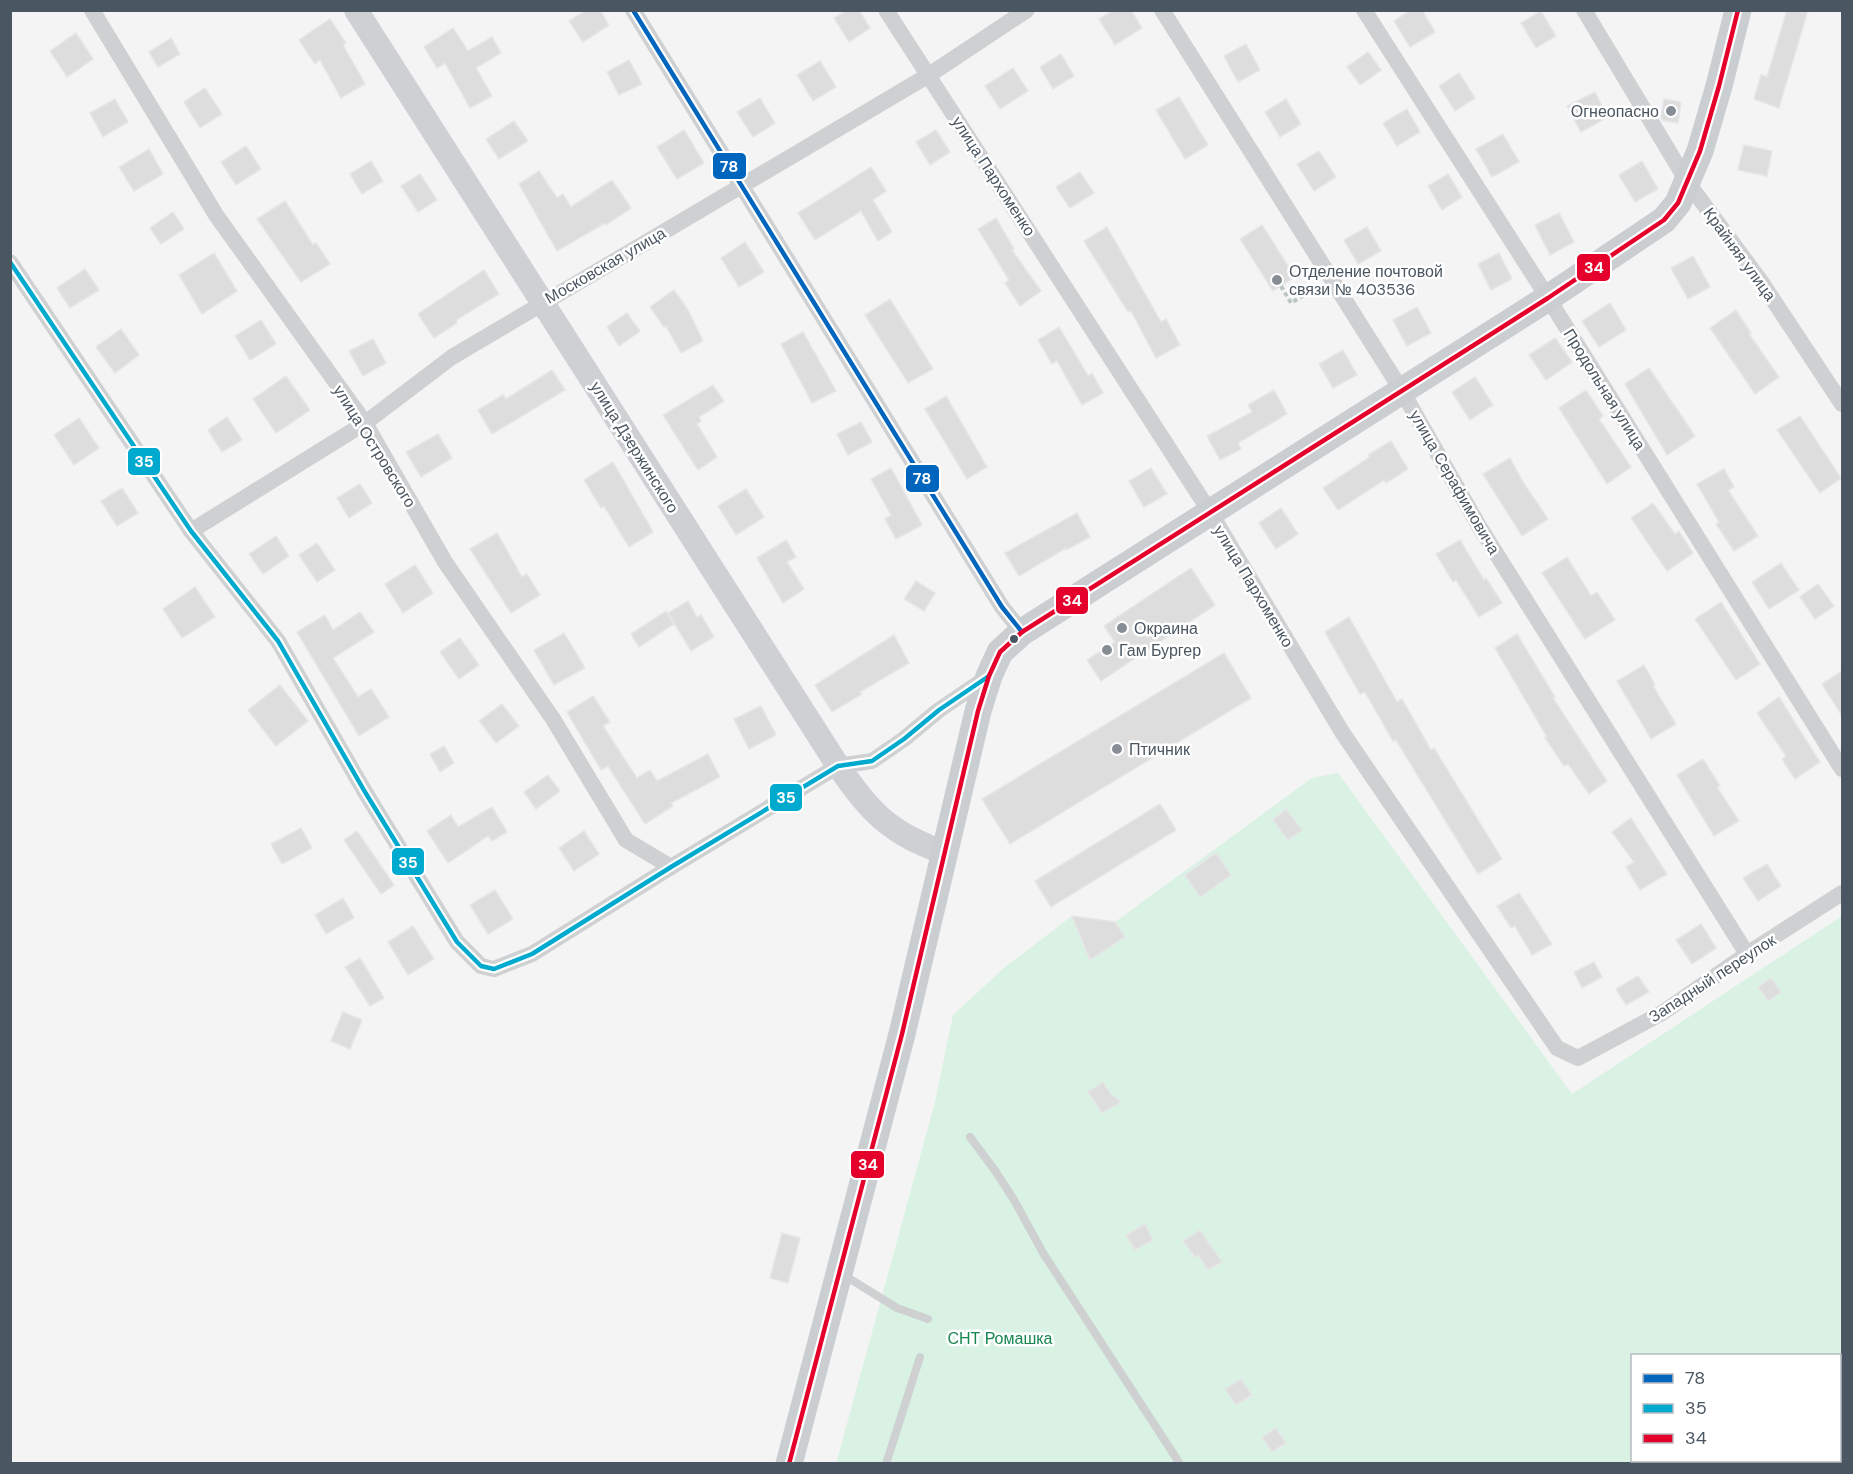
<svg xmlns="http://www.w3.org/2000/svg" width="1853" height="1474" viewBox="0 0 1853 1474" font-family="'DM Sans',sans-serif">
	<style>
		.green { fill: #d9f2e3; fill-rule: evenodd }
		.building { fill: #ddddde; stroke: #e5e6e7; stroke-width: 1.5 }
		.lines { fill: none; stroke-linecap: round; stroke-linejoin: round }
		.path { stroke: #bcc7c4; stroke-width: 4; stroke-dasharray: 4.5 3; stroke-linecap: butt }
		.lane { stroke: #ced0d2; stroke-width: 8 }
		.street { stroke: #ced0d2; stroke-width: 16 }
		.secondary { stroke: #ced0d4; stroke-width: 24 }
		.primary { stroke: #caced1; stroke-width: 27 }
		.bus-1-casing { stroke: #fff; stroke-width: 9 }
		.bus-2-casing { stroke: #fff; stroke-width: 9 }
		.bus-3-casing { stroke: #fff; stroke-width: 9 }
		.bus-1 { stroke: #0065bd; stroke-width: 4.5 }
		.bus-2 { stroke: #00a9ce; stroke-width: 4.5 }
		.bus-3 { stroke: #e4002b; stroke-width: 4.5 }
		.poi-dot { fill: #868d94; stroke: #fff; stroke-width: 2 }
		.bus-dot { fill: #4a5661; stroke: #fff; stroke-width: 2 }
		.labels { text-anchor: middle; stroke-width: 5; stroke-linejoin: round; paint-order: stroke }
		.poi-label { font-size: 16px; fill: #4a5661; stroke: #fff; text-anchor: start }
		.street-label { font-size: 16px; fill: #4a5661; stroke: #fff }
		.park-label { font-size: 16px; fill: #17864f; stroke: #fff }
		.line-badge { stroke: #fff; stroke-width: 2 }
		.badge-label { font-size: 16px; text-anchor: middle; font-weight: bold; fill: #fff }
	</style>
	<rect width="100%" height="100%" fill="#f4f4f4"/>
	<path class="green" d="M1338,773L1572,1094L1842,916V1463L836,1464L935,1102L953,1015L1005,967L1072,916L1115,922L1312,778ZM1632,1356H1840V1460H1632Z"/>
	<g class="building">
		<polygon points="586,10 600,10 609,25 583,42 569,21"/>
		<polygon points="847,10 859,10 870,28 849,42 834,18"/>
		<polygon points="1114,10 1131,10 1142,28 1115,45 1099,19"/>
		<polygon points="1411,10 1422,10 1435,32 1410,47 1394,21"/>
		<polygon points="1787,10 1808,10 1779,108 1754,99 1761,75 1767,77"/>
		<polygon points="1541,11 1556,36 1536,48 1521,23"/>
		<polygon points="330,19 346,43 343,45 365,84 341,98 320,60 315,64 299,40"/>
		<polygon points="453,28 468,51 492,37 501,53 476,68 492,96 470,108 445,63 437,68 424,47"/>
		<polygon points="76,33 93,59 67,77 50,51"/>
		<polygon points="171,38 180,54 158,67 149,52"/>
		<polygon points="1246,44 1260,70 1238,82 1224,56"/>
		<polygon points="1368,52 1381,70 1360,85 1347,67"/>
		<polygon points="1061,54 1074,76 1053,89 1040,67"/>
		<polygon points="629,60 642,84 619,95 607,72"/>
		<polygon points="820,61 836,87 813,101 797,75"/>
		<polygon points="1013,68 1028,91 1000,109 985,86"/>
		<polygon points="1459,73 1475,98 1455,111 1439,86"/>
		<polygon points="205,88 222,114 200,128 184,102"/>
		<polygon points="1595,92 1608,117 1581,132 1567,106"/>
		<polygon points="1179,97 1208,145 1185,159 1156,110"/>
		<polygon points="760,98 775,123 753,137 737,112"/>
		<polygon points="115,99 128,122 103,137 90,113"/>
		<polygon points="1286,99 1301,124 1280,137 1265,112"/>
		<polygon points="1664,99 1681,102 1678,123 1662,120 1661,117"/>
		<polygon points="1407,109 1420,132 1397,146 1383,123"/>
		<polygon points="514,121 528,141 499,159 486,139"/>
		<polygon points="684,130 704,163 677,179 657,147"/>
		<polygon points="936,130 950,152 930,165 916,142"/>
		<polygon points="1503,134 1519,162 1492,177 1476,149"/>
		<polygon points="1744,145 1772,151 1767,176 1738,170"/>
		<polygon points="246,146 261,169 236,185 221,162"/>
		<polygon points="149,149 163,174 134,191 119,167"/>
		<polygon points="1319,151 1336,177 1314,191 1297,164"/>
		<polygon points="371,161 383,181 362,194 350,174"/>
		<polygon points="1642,161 1658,189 1635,202 1619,175"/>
		<polygon points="871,167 886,191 873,200 892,232 878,241 861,211 815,240 798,213"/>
		<polygon points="539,171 557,198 563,194 571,207 612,180 631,208 606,225 605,223 557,251 519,184"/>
		<polygon points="1080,172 1094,193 1070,208 1056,187"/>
		<polygon points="420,174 437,200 418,212 401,186"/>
		<polygon points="1448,174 1462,197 1442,210 1428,186"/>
		<polygon points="285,201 313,245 316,243 330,264 301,282 257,219"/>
		<polygon points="173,212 184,229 161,244 150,228"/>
		<polygon points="1559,213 1574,242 1550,255 1535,225"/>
		<polygon points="996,218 1014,249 1012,250 1041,291 1020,306 1005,283 1009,280 978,229"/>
		<polygon points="1262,225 1295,277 1273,291 1240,239"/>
		<polygon points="1107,227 1161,322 1166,319 1180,345 1156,358 1131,311 1128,312 1084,241"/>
		<polygon points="1367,227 1381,251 1358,264 1344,240"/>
		<polygon points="745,242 764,272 739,287 721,258"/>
		<polygon points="214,253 237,291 202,314 179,275"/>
		<polygon points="1499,253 1512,279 1491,290 1478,264"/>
		<polygon points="1693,256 1710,287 1688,299 1671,268"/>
		<polygon points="85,269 99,290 70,308 57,288"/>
		<polygon points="484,270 499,294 456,320 457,323 434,338 418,314"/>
		<polygon points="674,290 688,310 703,341 681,353 666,326 664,327 650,307"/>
		<polygon points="890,299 933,369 908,383 865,315"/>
		<polygon points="1610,303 1626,330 1599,347 1582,321"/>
		<polygon points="1417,307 1431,333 1407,346 1393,320"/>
		<polygon points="1736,310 1751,333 1749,334 1779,377 1755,394 1710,328"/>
		<polygon points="627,313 640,331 619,346 607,327"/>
		<polygon points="261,320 276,344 250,360 235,336"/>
		<polygon points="1059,327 1088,376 1092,373 1103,393 1082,405 1057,361 1052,364 1038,340"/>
		<polygon points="121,329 139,355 115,373 96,347"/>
		<polygon points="803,332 836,391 812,403 781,344"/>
		<polygon points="1555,338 1572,362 1546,380 1529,355"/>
		<polygon points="373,339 386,363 363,376 349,351"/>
		<polygon points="1343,350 1357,375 1333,388 1319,364"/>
		<polygon points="1649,368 1695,436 1667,455 1625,384"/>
		<polygon points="552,370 565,390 492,434 478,410 503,395 506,399"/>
		<polygon points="286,376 310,410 276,433 253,399"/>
		<polygon points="1475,377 1493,405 1470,420 1452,392"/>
		<polygon points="713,385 724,401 699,417 701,421 697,424 717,457 698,470 663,415"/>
		<polygon points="1274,390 1287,414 1238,443 1241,449 1220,460 1207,436 1252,412 1248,405"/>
		<polygon points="1586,390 1603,416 1599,419 1631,467 1607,484 1559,408"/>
		<polygon points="946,396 987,467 967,479 925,409"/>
		<polygon points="1800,416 1841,478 1820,493 1777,430"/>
		<polygon points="227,417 242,440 222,452 208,430"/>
		<polygon points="79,418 99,448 74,465 54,435"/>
		<polygon points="861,422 872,442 848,455 837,434"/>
		<polygon points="438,434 452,458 421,477 406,452"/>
		<polygon points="1391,441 1408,469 1386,483 1384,480 1338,510 1323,488 1370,457 1368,455"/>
		<polygon points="1510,458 1523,482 1548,519 1522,536 1483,474"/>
		<polygon points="613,462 653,532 629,547 604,506 601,508 584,480"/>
		<polygon points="891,468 922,525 896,539 885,519 891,515 871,479"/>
		<polygon points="1151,468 1167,494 1144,507 1129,481"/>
		<polygon points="1724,469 1734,487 1728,490 1758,536 1734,551 1716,524 1719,522 1697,484"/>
		<polygon points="360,484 372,503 349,518 337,498"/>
		<polygon points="122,488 138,513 117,526 101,501"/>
		<polygon points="746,489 764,517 736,535 718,506"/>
		<polygon points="1653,503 1675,534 1679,531 1693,553 1667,571 1631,518"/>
		<polygon points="1281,508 1298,534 1276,549 1259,523"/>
		<polygon points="1077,513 1090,537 1066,550 1066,548 1019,576 1005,553"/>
		<polygon points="497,533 522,577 527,574 540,595 511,613 470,549"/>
		<polygon points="276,536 289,556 263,574 249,554"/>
		<polygon points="786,540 796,557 787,562 804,589 783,603 757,558"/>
		<polygon points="1460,540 1484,580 1486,578 1502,603 1479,617 1456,580 1453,582 1436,554"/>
		<polygon points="317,543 335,570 317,582 299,555"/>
		<polygon points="1567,557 1591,596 1597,592 1615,620 1585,639 1542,573"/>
		<polygon points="1781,563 1799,590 1769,609 1752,582"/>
		<polygon points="415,565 433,593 403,613 385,584"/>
		<polygon points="1191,568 1215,605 1101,681 1087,660 1115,642 1104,626"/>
		<polygon points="916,581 935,593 924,611 904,599"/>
		<polygon points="1818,584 1834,606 1815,619 1800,597"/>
		<polygon points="195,587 215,617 182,638 163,609"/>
		<polygon points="688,601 697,617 701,615 714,637 691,651 668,613"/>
		<polygon points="1721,602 1760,664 1736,680 1695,619"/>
		<polygon points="666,611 674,624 639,647 631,634"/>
		<polygon points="360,612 374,632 333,658 358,697 371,689 389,717 359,736 297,632 325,615 333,630"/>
		<polygon points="1349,617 1397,702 1402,699 1431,750 1434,748 1502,859 1478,874 1396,740 1393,741 1365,692 1360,694 1325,632"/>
		<polygon points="564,633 585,668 554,685 534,650"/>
		<polygon points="1517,634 1555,697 1553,698 1607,781 1589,794 1568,764 1564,766 1545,738 1547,737 1495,648"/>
		<polygon points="894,635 909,663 860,692 862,694 832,712 815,685"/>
		<polygon points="460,638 479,665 459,679 440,652"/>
		<polygon points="1224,653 1251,698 1010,844 982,799"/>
		<polygon points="1644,665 1655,685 1653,686 1676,724 1651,739 1617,681"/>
		<polygon points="1842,671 1842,716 1822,684"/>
		<polygon points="280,685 308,721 276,746 248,710"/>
		<polygon points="593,696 610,722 603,726 637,778 650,770 657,781 708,754 720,777 671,803 673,806 645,824 608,766 601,770 567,712"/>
		<polygon points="1779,697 1820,762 1795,779 1782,759 1786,756 1757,713"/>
		<polygon points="502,704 519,726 496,743 479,721"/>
		<polygon points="761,706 776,735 749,749 734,719"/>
		<polygon points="444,746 454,763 440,772 430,754"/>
		<polygon points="1703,759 1720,786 1717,787 1739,821 1714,836 1677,775"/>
		<polygon points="548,775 560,791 536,809 524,792"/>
		<polygon points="1160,804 1176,830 1051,907 1035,881"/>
		<polygon points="492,807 507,832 492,841 488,836 448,863 427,831 451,815 458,827"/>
		<polygon points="1286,809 1302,830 1288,840 1273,820"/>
		<polygon points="1631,818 1667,874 1640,890 1626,867 1634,862 1612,832"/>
		<polygon points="301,828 312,848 282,864 271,844"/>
		<polygon points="357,831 394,885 381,894 344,840"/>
		<polygon points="584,831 599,854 574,871 559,848"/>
		<polygon points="1216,853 1231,875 1200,897 1185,875"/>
		<polygon points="1767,864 1781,886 1758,901 1743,878"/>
		<polygon points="495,890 513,919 488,934 470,905"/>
		<polygon points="1519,893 1552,944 1532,955 1515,926 1511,928 1497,906"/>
		<polygon points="343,898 354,918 326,934 315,915"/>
		<polygon points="1072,916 1115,922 1125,937 1090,960"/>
		<polygon points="1701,924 1716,948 1692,964 1676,940"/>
		<polygon points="413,926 434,959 408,975 388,942"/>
		<polygon points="360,958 384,998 370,1006 345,967"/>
		<polygon points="1594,962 1602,977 1582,988 1574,972"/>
		<polygon points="1638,976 1649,992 1626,1005 1616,989"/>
		<polygon points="1771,978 1781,992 1768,1001 1758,987"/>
		<polygon points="343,1012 362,1020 350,1049 331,1041"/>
		<polygon points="1103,1082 1111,1094 1121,1102 1102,1113 1088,1092"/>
		<polygon points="1145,1224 1153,1240 1135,1250 1126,1235"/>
		<polygon points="1200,1230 1222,1262 1208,1270 1198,1255 1195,1257 1183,1241"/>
		<polygon points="782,1233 800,1238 788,1283 770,1278"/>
		<polygon points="1241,1379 1252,1395 1236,1405 1225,1389"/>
		<polygon points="1276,1428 1286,1443 1272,1452 1262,1437"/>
	</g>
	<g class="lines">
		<polyline class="path" points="1281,286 1291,303 1317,287"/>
		<g class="lane">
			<polyline points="970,1137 996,1172 1014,1200 1043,1253 1180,1464"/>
			<polyline points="842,1274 897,1308 928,1319"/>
			<polyline points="886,1464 920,1357"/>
		</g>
		<g class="street">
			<polyline points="92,10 216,215 365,423 445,562 553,719 626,840 671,867"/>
			<polyline points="633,10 1002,607 1022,632"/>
			<polyline points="886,10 1210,512 1342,732 1557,1048 1578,1058 1662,1013 1747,954 1842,893"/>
			<polyline points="1162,10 1402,391 1479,526 1747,954"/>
			<polyline points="1364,10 1548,298 1842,769"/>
			<polyline points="1584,10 1688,183 1760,280 1842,404"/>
			<polyline points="10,262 191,531 278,641 365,792 457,942 481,966 494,969 532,954 671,867 838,766 872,761 904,739 939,710 989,676"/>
			<polyline points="191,531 365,423 452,357 929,75 1027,10"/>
		</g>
		<path class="secondary" d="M356,10L838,766C854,788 871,813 894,828C909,839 927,846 944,853"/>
		<polyline class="primary" points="789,1464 902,1034 978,711 989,676 1000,652 1022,632 1548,298 1664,220 1678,203 1700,151 1719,86 1738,10"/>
		<g class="bus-1-casing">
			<polyline id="bus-1" points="633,10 1002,607 1022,632"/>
		</g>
		<g class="bus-2-casing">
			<polyline id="bus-2" points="10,262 191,531 278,641 365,792 457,942 481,966 494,969 532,954 671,867 838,766 872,761 904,739 939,710 989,676"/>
		</g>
		<g class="bus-3-casing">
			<polyline id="bus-3" points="789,1464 902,1034 978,711 989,676 1000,652 1022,632 1548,298 1664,220 1678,203 1700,151 1719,86 1738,10"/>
		</g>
		<use href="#bus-1" class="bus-1"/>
		<use href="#bus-2" class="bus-2"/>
		<use href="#bus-3" class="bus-3"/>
	</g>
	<g class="poi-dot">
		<circle cx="1671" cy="111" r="6"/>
		<circle cx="1277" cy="280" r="6"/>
		<circle cx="1122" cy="628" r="6"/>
		<circle cx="1107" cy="650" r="6"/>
		<circle cx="1117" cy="749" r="6"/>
	</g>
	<circle class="bus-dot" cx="1014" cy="639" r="5"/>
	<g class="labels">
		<g class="poi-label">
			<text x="1659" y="117" text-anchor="end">Огнеопасно</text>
			<text x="1289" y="277">Отделение почтовой<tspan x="1289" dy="18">связи № 403536</tspan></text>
			<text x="1134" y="634">Окраина</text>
			<text x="1119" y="656">Гам Бургер</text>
			<text x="1129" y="755">Птичник</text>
		</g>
		<g class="street-label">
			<text transform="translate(994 176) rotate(57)" y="6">улица Пархоменко</text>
			<text transform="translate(1740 254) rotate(54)" y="6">Крайняя улица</text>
			<text transform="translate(605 265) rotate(-30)" y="6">Московская улица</text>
			<text transform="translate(1605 389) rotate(58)" y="6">Продольная улица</text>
			<text transform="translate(375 446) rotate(58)" y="6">улица Островского</text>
			<text transform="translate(635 447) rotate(58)" y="6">улица Дзержинского</text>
			<text transform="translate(1455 482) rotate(60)" y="6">улица Серафимовича</text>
			<text transform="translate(1254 586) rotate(59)" y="6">улица Пархоменко</text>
			<text transform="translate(1712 978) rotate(-33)" y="6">Западный переулок</text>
		</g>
		<g class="park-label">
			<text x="1000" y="1344">СНТ Ромашка</text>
		</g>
	</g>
	<g class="line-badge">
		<rect x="712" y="152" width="35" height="28" rx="6" fill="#0065bd"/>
		<rect x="1576" y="253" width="35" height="29" rx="6" fill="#e4002b"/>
		<rect x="127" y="447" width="34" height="29" rx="6" fill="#00a9ce"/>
		<rect x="905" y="464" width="35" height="29" rx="6" fill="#0065bd"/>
		<rect x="1055" y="586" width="34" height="29" rx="6" fill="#e4002b"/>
		<rect x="769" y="783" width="34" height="29" rx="6" fill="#00a9ce"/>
		<rect x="391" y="847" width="34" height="29" rx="6" fill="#00a9ce"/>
		<rect x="850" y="1150" width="35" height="29" rx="6" fill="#e4002b"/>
	</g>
	<g class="badge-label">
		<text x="729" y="172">78</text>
		<text x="1594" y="273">34</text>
		<text x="144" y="467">35</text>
		<text x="922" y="484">78</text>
		<text x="1072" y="606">34</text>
		<text x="786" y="803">35</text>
		<text x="408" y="868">35</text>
		<text x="868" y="1170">34</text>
	</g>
	<rect width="1853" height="1474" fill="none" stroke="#4a5661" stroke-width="24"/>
	<rect x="1631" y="1354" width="210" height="108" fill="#ffffff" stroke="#b7bbc0" stroke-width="1.5"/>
	<rect x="1643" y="1374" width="30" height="9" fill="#0065bd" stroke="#b7bbc0" stroke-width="1.5"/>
	<text x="1685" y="1384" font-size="18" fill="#4a5661">78</text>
	<rect x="1643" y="1404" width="30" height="9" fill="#00a9ce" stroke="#b7bbc0" stroke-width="1.5"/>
	<text x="1685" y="1414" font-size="18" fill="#4a5661">35</text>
	<rect x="1643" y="1434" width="30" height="9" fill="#e4002b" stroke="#b7bbc0" stroke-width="1.5"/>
	<text x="1685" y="1444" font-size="18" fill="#4a5661">34</text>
</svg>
